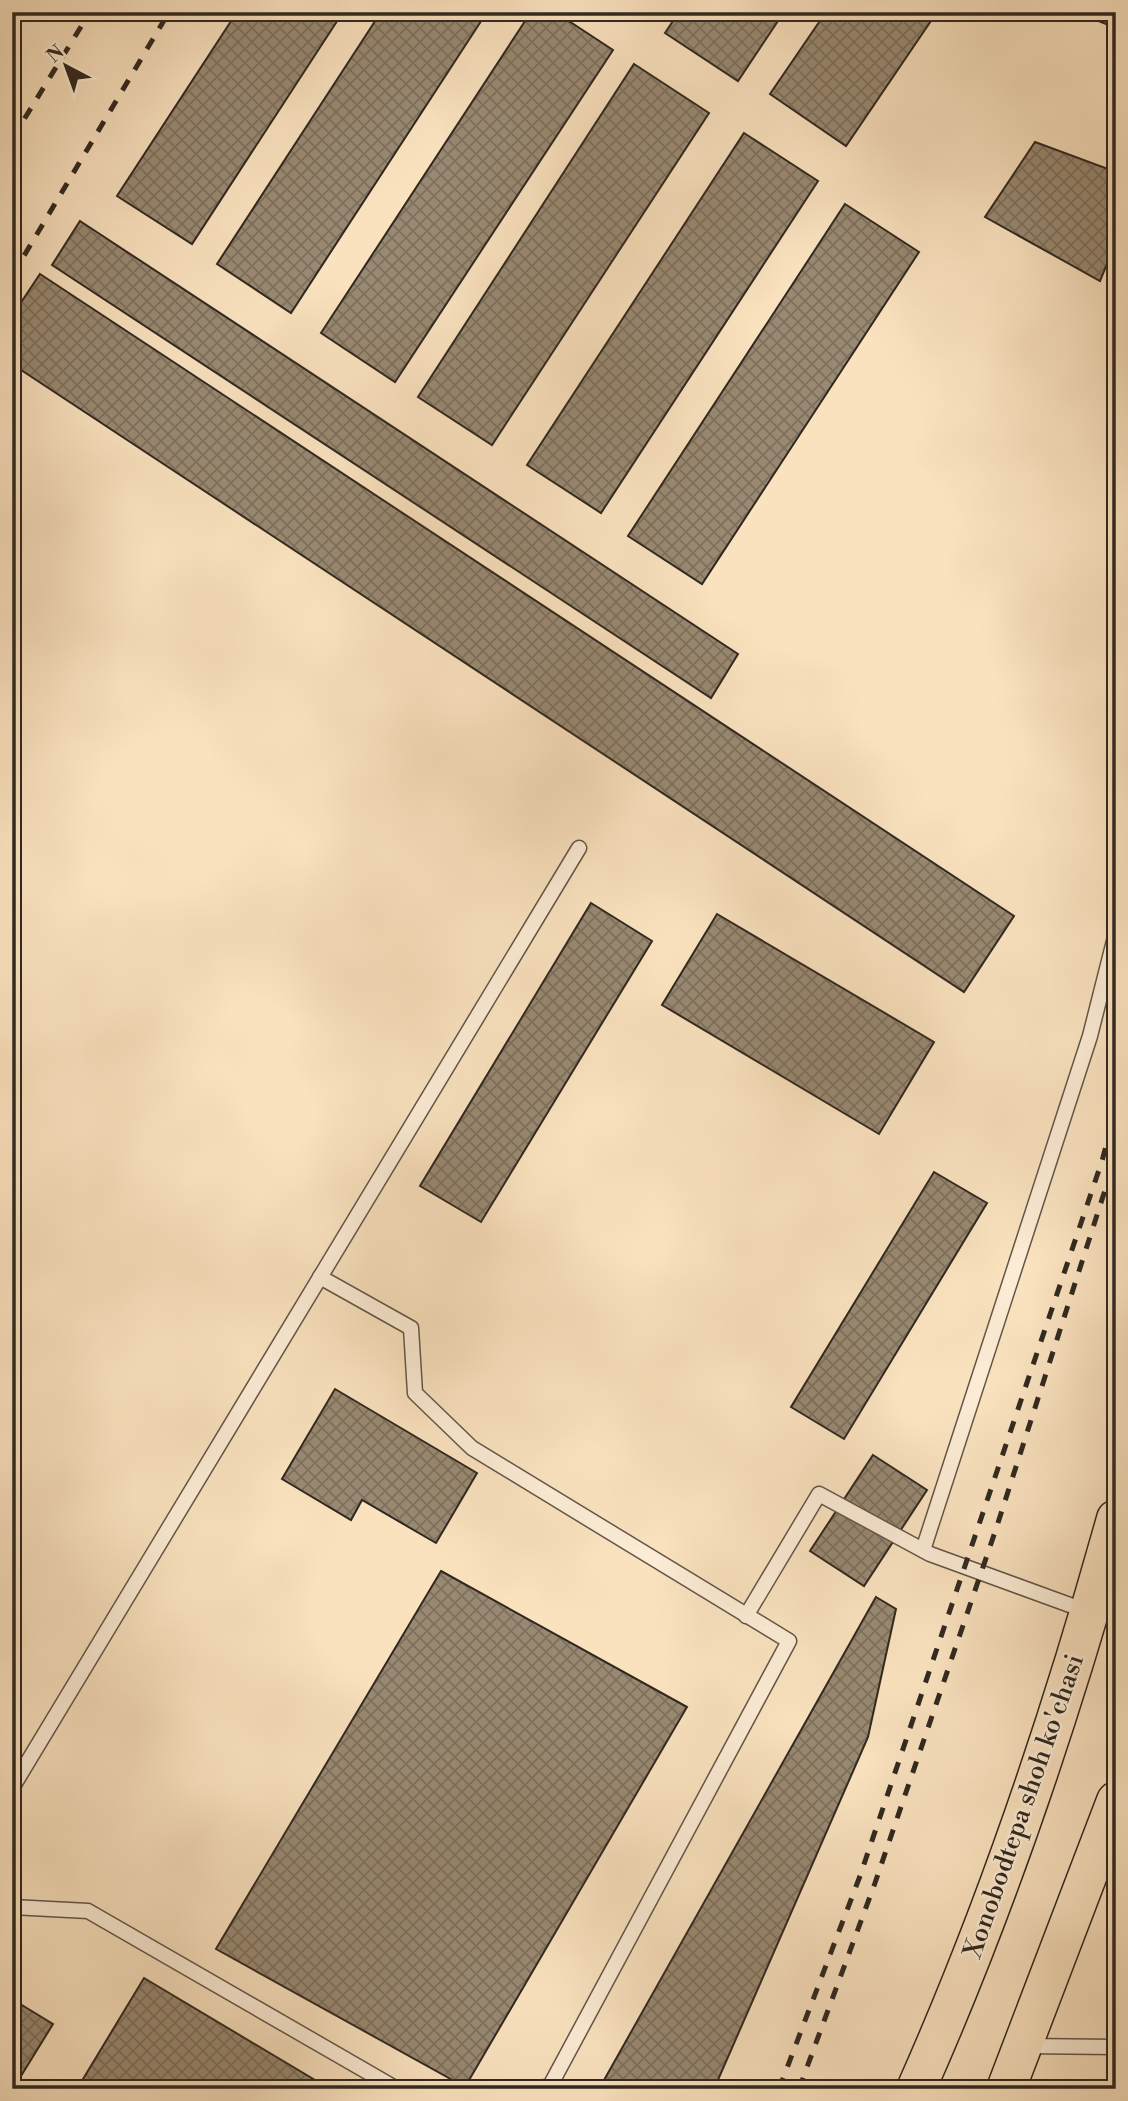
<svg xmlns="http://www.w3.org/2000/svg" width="1128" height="2101" viewBox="0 0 1128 2101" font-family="'Libre Bodoni',serif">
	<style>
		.building { fill: url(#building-cross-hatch); stroke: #30281f; stroke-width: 2 }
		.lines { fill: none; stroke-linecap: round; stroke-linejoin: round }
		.service-casing { stroke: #625647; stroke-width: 17 }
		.trunk-casing { stroke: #30281f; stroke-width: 41 }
		.service { stroke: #fcecd5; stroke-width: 14 }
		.trunk { stroke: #fae2bf; stroke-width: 38 }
		.rail { stroke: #30281f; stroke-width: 5; stroke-dasharray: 12 12; stroke-linecap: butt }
		.labels { text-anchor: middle; stroke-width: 5; stroke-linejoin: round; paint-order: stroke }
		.street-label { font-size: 26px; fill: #30281f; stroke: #fcecd5 }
	</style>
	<defs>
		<pattern id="building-cross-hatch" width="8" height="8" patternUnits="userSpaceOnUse" patternTransform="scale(1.75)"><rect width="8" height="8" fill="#998972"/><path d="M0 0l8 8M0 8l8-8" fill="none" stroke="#7d705d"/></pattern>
	</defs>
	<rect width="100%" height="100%" fill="#fae2bf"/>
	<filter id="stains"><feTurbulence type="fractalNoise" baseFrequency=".00286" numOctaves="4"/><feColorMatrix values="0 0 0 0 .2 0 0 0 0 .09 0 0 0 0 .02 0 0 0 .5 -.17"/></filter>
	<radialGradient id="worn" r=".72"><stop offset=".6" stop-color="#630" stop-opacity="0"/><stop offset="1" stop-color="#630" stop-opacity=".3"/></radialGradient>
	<g class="building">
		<polygon points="237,12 343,12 192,244 117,196"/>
		<polygon points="381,12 487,12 291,313 217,264"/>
		<polygon points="531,12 555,12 613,50 395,382 321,333"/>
		<polygon points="679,12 784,12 738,81 665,33"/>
		<polygon points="826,12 937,12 846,146 770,94"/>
		<polygon points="1076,12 1116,12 1116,28"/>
		<polygon points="634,64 709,113 492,445 418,397"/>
		<polygon points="744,133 818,181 601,513 527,465"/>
		<polygon points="1035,142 1116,172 1116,242 1100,281 985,217"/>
		<polygon points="845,204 919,252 702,584 628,536"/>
		<polygon points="80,221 738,654 711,698 52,265"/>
		<polygon points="40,274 1014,916 964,992 12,364 12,316"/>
		<polygon points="591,903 652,941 481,1222 420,1186"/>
		<polygon points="717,914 934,1042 879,1134 662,1005"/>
		<polygon points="934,1172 987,1203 844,1439 791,1407"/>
		<polygon points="335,1389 477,1473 436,1543 362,1500 351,1520 282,1479"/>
		<polygon points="873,1455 927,1490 864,1586 810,1551"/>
		<polygon points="441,1571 687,1707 465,2087 216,1949"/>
		<polygon points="876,1597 896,1609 868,1737 714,2089 599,2089"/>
		<polygon points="144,1978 330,2089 77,2089"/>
		<polygon points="12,1999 53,2024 13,2089 12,2089"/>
	</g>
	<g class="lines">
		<g class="service-casing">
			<g id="service">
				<polyline points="320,1277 411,1328 415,1393 472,1448 789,1641 550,2086 534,2089"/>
				<polyline points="923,1550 1090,1036 1116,933"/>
				<polyline points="746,1616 819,1494 930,1554 1089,1612"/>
				<polyline points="12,1788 579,848"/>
				<polyline points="12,1907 88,1911 397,2089"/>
				<polyline points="1024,2046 1116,2047"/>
			</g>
		</g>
		<g class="trunk-casing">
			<g id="trunk">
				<path d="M916,2089C998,1905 1062,1713 1116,1519"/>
				<polyline points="1006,2089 1116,1801"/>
			</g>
		</g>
		<use href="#service" class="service"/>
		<use href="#trunk" class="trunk"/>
		<g class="rail">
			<polyline points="12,139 90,12"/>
			<polyline points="12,276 169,12"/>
			<polyline points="779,2089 860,1876 1102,1161 1116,1109"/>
			<polyline points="799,2089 875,1883 996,1529 1116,1156"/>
		</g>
	</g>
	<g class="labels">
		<g class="street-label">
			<text transform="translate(1023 1806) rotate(-71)" y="9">Xonobodtepa shoh ko'chasi</text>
		</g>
	</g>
	<rect width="1128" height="2101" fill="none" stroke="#fae2bf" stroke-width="42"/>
	<rect x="14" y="14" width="1100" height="2073" fill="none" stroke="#30281f" stroke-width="3.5"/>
	<rect x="21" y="21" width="1086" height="2059" fill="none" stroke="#30281f" stroke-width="2"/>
	<g transform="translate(66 66) rotate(319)" stroke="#fcecd5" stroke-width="5" paint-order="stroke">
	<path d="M0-5L12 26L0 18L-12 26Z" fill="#30281f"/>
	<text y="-10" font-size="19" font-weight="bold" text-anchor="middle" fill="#30281f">N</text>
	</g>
	<rect width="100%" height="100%" filter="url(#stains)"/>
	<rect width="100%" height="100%" fill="url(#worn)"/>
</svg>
